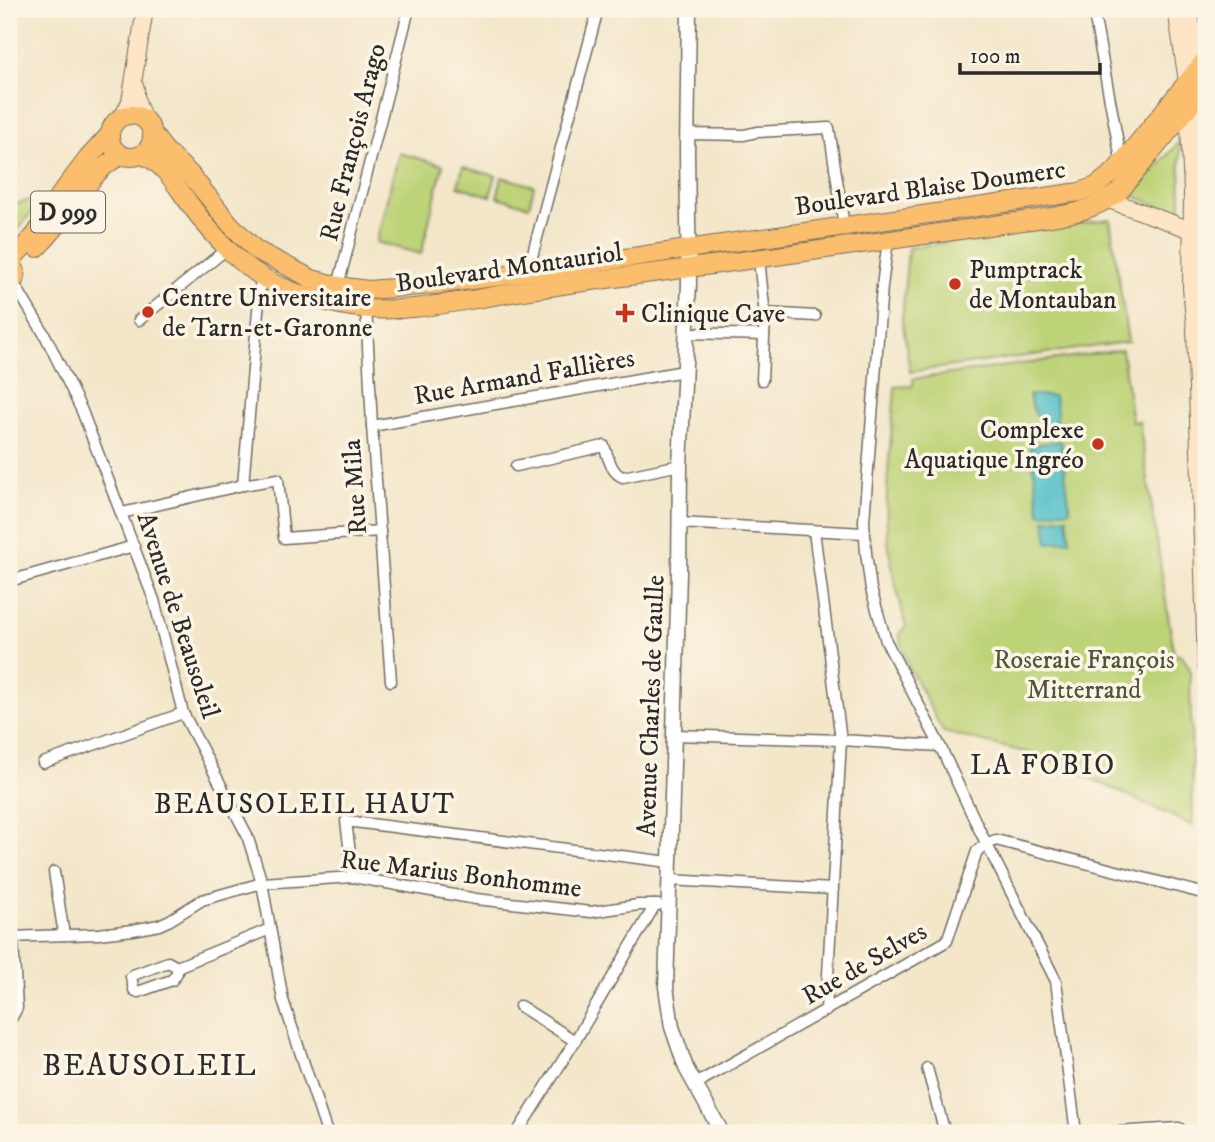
<svg xmlns="http://www.w3.org/2000/svg" width="1215" height="1142" viewBox="0 0 1215 1142" font-family="'IM FELL DW Pica',serif">
	<style>
		.green { fill: #bdd378; stroke: #747f52; stroke-width: 2 }
		.water { fill: #51bfc8; stroke: #3e757a; stroke-width: 2 }
		.lines { fill: none; stroke-linecap: round; stroke-linejoin: round }
		.minor-casing { stroke: #716c62; stroke-width: 13 }
		.tertiary-casing { stroke: #716c62; stroke-width: 17 }
		.secondary-casing { stroke: #716c62; stroke-width: 18 }
		.primary-casing { stroke: #716c62; stroke-width: 20 }
		.minor { stroke: #fff; stroke-width: 10 }
		.tertiary { stroke: #fff; stroke-width: 14 }
		.secondary { stroke: #fde5c5; stroke-width: 16 }
		.primary { stroke: #fabe6d; stroke-width: 18 }
		.poi-dot { fill: #c8321e; stroke: #fcf5e5; stroke-width: 2.5 }
		.labels { text-anchor: middle; stroke-width: 7; stroke-linejoin: round; paint-order: stroke }
		.shield { fill: #fcf5e5; stroke: #6a6863; stroke-width: 2 }
		.shield-label { font-size: 24px; font-weight: bold; fill: #2b2b2b }
		.street-label { font-size: 26px; fill: #2b2b2b; stroke: #fcf5e5 }
		.poi-label { font-size: 26px; fill: #2b2b2b; stroke: #fcf5e5; text-anchor: start }
		.park-label { font-size: 26px; fill: #50553e; stroke: #fcf5e5 }
		.neighbourhood-label { font-size: 28px; letter-spacing: 2px; fill: #2b2b2b; stroke: #fcf5e5 }
		.quarter-label { font-size: 30px; letter-spacing: 2px; fill: #2b2b2b; stroke: #fcf5e5 }
	</style>
	<rect width="100%" height="100%" fill="#fcf5e5"/>
	<filter id="ink" filterUnits="userSpaceOnUse"><feTurbulence type="fractalNoise" baseFrequency=".0143" numOctaves="2"/><feDisplacementMap in="SourceGraphic" scale="14" xChannelSelector="R" yChannelSelector="G"/><feConvolveMatrix kernelMatrix="1 2 1 2 8 2 1 2 1" color-interpolation-filters="sRGB"/></filter>
	<filter id="wash" filterUnits="userSpaceOnUse"><feTurbulence type="fractalNoise" baseFrequency=".00686" numOctaves="4" result="noise"/><feDisplacementMap in="SourceGraphic" scale="28" xChannelSelector="R" yChannelSelector="G"/><feGaussianBlur stdDeviation="1.57" result="paint"/><feColorMatrix in="noise" values="0 0 0 0 0 0 0 0 0 0 0 0 0 0 0 0 0 1.4 0 .05"/><feComposite in="paint" operator="in"/></filter>
	<g filter="url(#wash)">
		<rect width="100%" height="100%" fill="#f3e6c9"/>
		<g class="green">
			<polygon points="1180,141 1181,216 1132,195"/>
			<polygon points="399,153 443,165 421,254 376,242"/>
			<polygon points="463,167 496,176 490,196 458,186"/>
			<polygon points="502,177 534,186 529,206 497,197"/>
			<polygon points="36,199 37,205 9,242 9,205"/>
			<polygon points="1110,219 1128,342 910,372 902,320 908,248"/>
			<path d="M1122,350L1132,422L1139,421L1174,655H1182L1190,669L1193,826L1045,757L943,732L908,665L899,634L906,626C897,594 889,562 887,529C885,482 892,434 895,387L913,386V379Z"/>
		</g>
		<g class="water">
			<path d="M1029,395L1054,396C1056,408 1062,422 1048,427C1038,422 1030,406 1029,395Z"/>
			<polygon points="1061,441 1070,510 1040,514 1030,445"/>
			<polygon points="1067,517 1070,540 1048,543 1045,520"/>
		</g>
	</g>
	<g filter="url(#ink)">
		<g class="lines">
			<g class="minor-casing">
				<g id="minor">
					<polyline points="1093,9 1120,154 1125,160"/>
					<polyline points="687,134 744,135 757,132 829,128 844,226"/>
					<polyline points="888,240 882,286 864,521 866,553 871,589 886,641 940,746 979,829 1056,981 1076,1133"/>
					<polyline points="759,259 765,316 762,380"/>
					<polyline points="531,271 530,264 598,9"/>
					<polyline points="12,280 46,337 82,411 154,600 183,713 247,835 262,883 283,1000 327,1133"/>
					<polyline points="338,286 409,9"/>
					<polyline points="366,306 372,426 391,681"/>
					<polyline points="764,313 815,316"/>
					<polyline points="139,320 228,248"/>
					<polyline points="686,333 764,335"/>
					<polyline points="372,426 684,371"/>
					<path d="M516,466L604,446C608,456 611,473 623,477L680,465"/>
					<polyline points="243,485 261,276"/>
					<polyline points="122,513 243,485 278,479 284,538 380,531"/>
					<polyline points="679,523 864,533"/>
					<polyline points="814,531 841,740 826,1011"/>
					<polyline points="9,581 134,546"/>
					<polyline points="674,735 841,740 940,746"/>
					<polyline points="43,763 183,713"/>
					<polyline points="54,872 64,935"/>
					<polyline points="353,877 346,821 669,862"/>
					<polyline points="669,880 833,889"/>
					<polyline points="9,916 10,932 13,941 17,1008 12,1017 9,1018"/>
					<polyline points="9,937 98,934 133,930 159,925 170,920 202,900 262,883 353,877 476,899 591,912 638,905 655,905"/>
					<polyline points="177,967 177,973 172,980 138,992 134,990 131,977 133,975 168,962 177,967 270,929"/>
					<polyline points="520,1006 575,1041"/>
					<polyline points="927,1068 945,1133"/>
					<polyline points="696,1085 704,1079 947,941 977,851 986,844 996,840 1206,894"/>
					<polyline points="517,1133 575,1041 655,905 658,905"/>
					<polyline points="1102,1133 1179,1128 1179,1133"/>
				</g>
			</g>
			<g class="tertiary-casing">
				<polyline id="tertiary" points="689,9 687,153 689,284 680,465 679,574 666,987 672,1027 686,1068 722,1133"/>
			</g>
			<g class="secondary-casing">
				<g id="secondary">
					<polyline points="1176,9 1187,82 1192,192 1191,288 1195,328 1206,666"/>
					<polyline points="1189,9 1200,67 1203,108 1204,235 1200,281"/>
					<path d="M136,88C135,102 140,111 147,123"/>
					<polyline points="122,117 130,102 145,9"/>
					<polyline points="1109,200 1202,234"/>
				</g>
			</g>
			<g class="primary-casing">
				<g id="primary">
					<circle cx="131" cy="136" r="21"/>
					<polyline points="152,133 164,149 190,174 230,224 256,250 312,279 338,286 368,290 434,285 501,276 1080,192 1096,186 1115,171 1206,59"/>
					<path d="M142,155C165,163 177,188 192,207C216,240 248,275 287,289C312,299 342,307 369,309C401,311 433,306 464,301C504,294 544,287 584,282C733,263 882,241 1030,220C1065,215 1091,213 1120,191L1206,86"/>
					<path d="M37,248C50,235 61,221 72,206C87,187 98,166 121,156"/>
					<polyline points="9,262 36,234 53,204 88,158 109,135"/>
					<polyline points="9,264 14,267 16,272 15,278 9,281"/>
				</g>
			</g>
			<use href="#minor" class="minor"/>
			<use href="#tertiary" class="tertiary"/>
			<use href="#secondary" class="secondary"/>
			<use href="#primary" class="primary"/>
		</g>
	</g>
	<g class="poi-dot">
		<circle cx="955" cy="284" r="7"/>
		<circle cx="148" cy="312" r="7"/>
		<path d="M621.5 302.5h7v7h7v7h-7v7h-7v-7h-7v-7h7z"/>
		<circle cx="1098" cy="444" r="7"/>
	</g>
	<g class="labels">
		<rect class="shield" x="31" y="191.5" width="74" height="41" rx="5"/>
		<g class="shield-label">
			<text x="68" y="220">D 999</text>
		</g>
		<g class="street-label">
			<text transform="translate(352 142) rotate(-76)" y="9">Rue François Arago</text>
			<text transform="translate(930 187) rotate(-8)" y="9">Boulevard Blaise Doumerc</text>
			<text transform="translate(509 267) rotate(-8)" y="9">Boulevard Montauriol</text>
			<text transform="translate(524 376) rotate(-10)" y="9">Rue Armand Fallières</text>
			<text transform="translate(354 487) rotate(-94)" y="9">Rue Mila</text>
			<text transform="translate(179 615) rotate(72)" y="9">Avenue de Beausoleil</text>
			<text transform="translate(650 706) rotate(-88)" y="9">Avenue Charles de Gaulle</text>
			<text transform="translate(461 873) rotate(7)" y="9">Rue Marius Bonhomme</text>
			<text transform="translate(864 963) rotate(-30)" y="9">Rue de Selves</text>
		</g>
		<g class="poi-label">
			<text x="969" y="278">Pumptrack<tspan x="969" dy="30">de Montauban</tspan></text>
			<text x="162" y="306">Centre Universitaire<tspan x="162" dy="30">de Tarn-et-Garonne</tspan></text>
			<text x="641" y="322">Clinique Cave</text>
			<text x="1084" y="438" text-anchor="end">Complexe<tspan x="1084" dy="30">Aquatique Ingréo</tspan></text>
		</g>
		<g class="park-label">
			<text x="1084" y="668">Roseraie François<tspan x="1084" dy="30">Mitterrand</tspan></text>
		</g>
		<g class="neighbourhood-label">
			<text x="1043" y="774">LA FOBIO</text>
			<text x="305" y="813">BEAUSOLEIL HAUT</text>
		</g>
		<g class="quarter-label">
			<text x="150" y="1075">BEAUSOLEIL</text>
		</g>
	</g>
	<rect width="1215" height="1142" fill="none" stroke="#fcf5e5" stroke-width="35"/>
	<path d="M960 63v10h140v-10" fill="none" stroke="#2b2b2b" stroke-width="3.5"/>
	<text x="970" y="63" font-size="21" fill="#2b2b2b" stroke="#fcf5e5" stroke-width="5" paint-order="stroke">100 m</text>
</svg>
